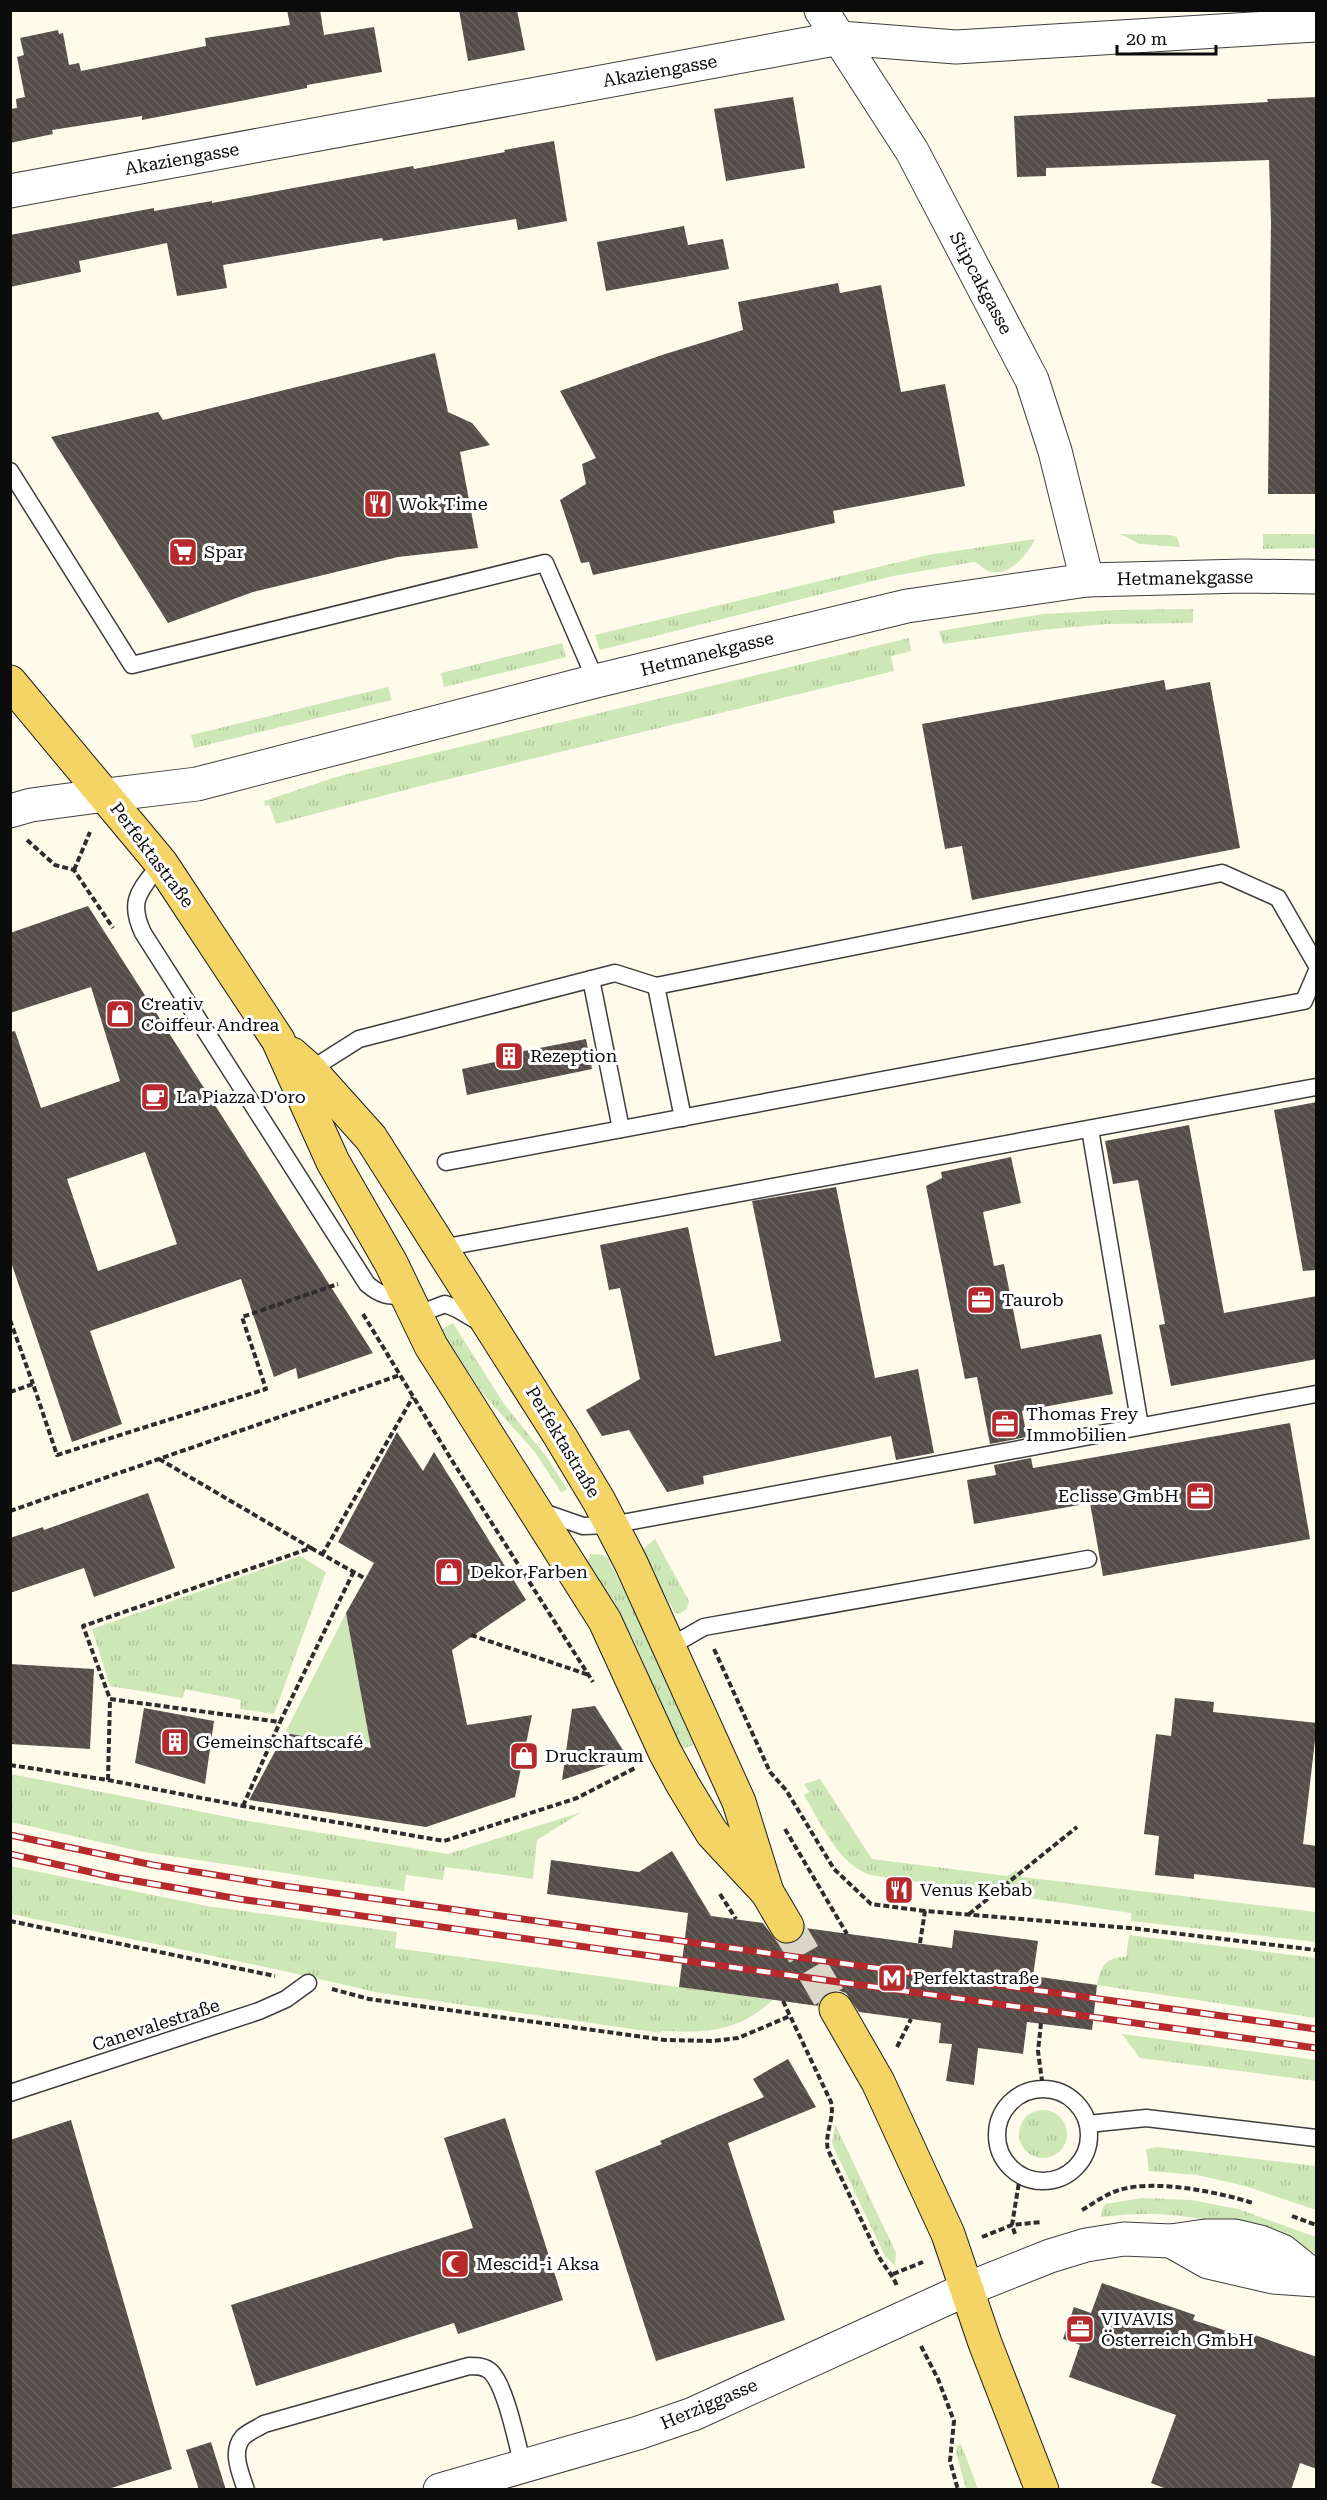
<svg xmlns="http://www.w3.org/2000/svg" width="1327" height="2500" viewBox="0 0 1327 2500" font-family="'Roboto Serif',serif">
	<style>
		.grass { fill: url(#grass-tufts) }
		.park { fill: #cee7b6 }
		.building { fill: url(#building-back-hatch); fill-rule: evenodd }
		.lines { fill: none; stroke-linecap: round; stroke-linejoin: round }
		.primary-tunnel { stroke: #dad7c9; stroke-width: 33; stroke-dasharray: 33 16; stroke-linecap: butt }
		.lane-casing { stroke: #3e3e3e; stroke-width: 19 }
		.street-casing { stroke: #3e3e3e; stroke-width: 35 }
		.primary-casing { stroke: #1c1c1c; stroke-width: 35 }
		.path { stroke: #2d2d2d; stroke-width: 4; stroke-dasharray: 6 3; stroke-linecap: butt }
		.lane { stroke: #fff; stroke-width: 16 }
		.street { stroke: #fff; stroke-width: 33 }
		.primary { stroke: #f4d465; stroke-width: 33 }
		.rail-casing { stroke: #b6292d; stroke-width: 7 }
		.rail { stroke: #fff; stroke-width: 4.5; stroke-dasharray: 14; stroke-linecap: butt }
		.labels { text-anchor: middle; stroke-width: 6; stroke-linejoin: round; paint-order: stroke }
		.street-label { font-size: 18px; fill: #0b0b0b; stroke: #fff }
		.poi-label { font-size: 18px; fill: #0b0b0b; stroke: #fff; text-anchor: start }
	</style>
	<defs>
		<pattern id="grass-tufts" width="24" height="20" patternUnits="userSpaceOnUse" patternTransform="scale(1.5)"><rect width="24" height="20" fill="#cee7b6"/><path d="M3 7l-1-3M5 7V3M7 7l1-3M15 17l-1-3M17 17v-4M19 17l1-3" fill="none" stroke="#b0c59b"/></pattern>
		<pattern id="building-back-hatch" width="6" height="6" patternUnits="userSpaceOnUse" patternTransform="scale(1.5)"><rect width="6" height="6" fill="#544d48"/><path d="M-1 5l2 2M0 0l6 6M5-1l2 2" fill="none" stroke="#68625e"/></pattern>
	</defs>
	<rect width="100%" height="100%" fill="#fefbeb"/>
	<g class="grass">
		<polygon points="1120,534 1170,535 1177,537 1180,547 1140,544"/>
		<polygon points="1263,534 1316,534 1316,548 1263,549"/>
		<path d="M1035,539C1029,553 1010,576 991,572C985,571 980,564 974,562L893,576L600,650L595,635L928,555Z"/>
		<polygon points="1193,609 1193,623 1107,624 1041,630 943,644 939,631 1043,614 1116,610"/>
		<polygon points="909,638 911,651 891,656 894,671 420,786 276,824 269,805 265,806 264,801 336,777"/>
		<polygon points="562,643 566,657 444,687 441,673"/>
		<polygon points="388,687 392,700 194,748 191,735"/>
		<polygon points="453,1323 504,1404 546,1456 567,1489 561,1492 535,1452 483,1394 441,1330"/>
		<polygon points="655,1539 689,1601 687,1609 679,1614 675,1613 659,1586 643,1549"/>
		<polygon points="589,1554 602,1555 608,1558 645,1633 694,1745 681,1749 633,1639 587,1560 591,1557"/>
		<polygon points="300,1556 326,1572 274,1714 240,1709 241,1700 185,1689 183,1698 110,1686 92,1629"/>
		<polygon points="11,1774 243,1820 448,1854 582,1812 537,1840 533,1879 445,1867 443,1880 406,1875 404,1891 144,1852 11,1822"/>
		<path d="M820,1779L872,1859L1007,1876L1016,1870L1022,1877L1316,1912V1942L1131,1921V1913L870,1875C837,1863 821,1823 804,1795L809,1792L804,1784Z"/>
		<path d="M10,1866L207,1906L397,1932L395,1948L773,2000C737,2032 708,2033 662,2031L661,2033L380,1993L275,1969L11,1914Z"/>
		<path d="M1129,1935L1316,1958V2018L1097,1985C1100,1967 1107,1956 1126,1957Z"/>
		<polygon points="1122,2034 1316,2060 1316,2081 1140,2058"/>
		<circle cx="1043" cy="2134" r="24"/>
		<polygon points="835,2124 896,2253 895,2266 885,2256 834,2148 832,2143"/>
		<polygon points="1157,2147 1316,2166 1316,2210 1245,2186 1197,2175 1149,2171 1146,2149"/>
		<path d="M1142,2198L1191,2200L1238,2209L1316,2237V2253C1240,2226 1184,2206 1101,2217L1103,2207L1106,2204Z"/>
		<polygon points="961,2444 978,2489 966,2489 956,2452 957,2446"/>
	</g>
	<polygon class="park" points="346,1613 370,1743 352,1745 285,1733"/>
	<g class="building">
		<polygon points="287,10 320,10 324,35 374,27 382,72 307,85 307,88 142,120 142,116 52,130 53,134 10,143 10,109 17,108 16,99 25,97 17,57 24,55 20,38 58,30 59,34 63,33 69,65 79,63 81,71 206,46 205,38 290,25"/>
		<polygon points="459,10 517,10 525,50 468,61"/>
		<polygon points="793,97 805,168 726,181 714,109"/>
		<polygon points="1317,97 1317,494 1268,494 1271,222 1269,160 1046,168 1046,176 1017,177 1014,116 1268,102 1267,99"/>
		<polygon points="554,141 567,221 518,230 516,219 383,241 382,238 223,265 227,288 177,296 167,243 79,261 81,272 10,287 10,235 154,208 154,211 212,201 212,203 413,166 414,169 505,152 504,150"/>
		<polygon points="684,226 688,245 723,239 729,269 606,291 597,242"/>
		<polygon points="838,283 840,293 881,285 901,392 945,384 965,486 833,511 835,523 593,575 589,562 581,563 560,500 586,484 582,464 596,458 560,391 662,355 743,330 738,302"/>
		<polygon points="435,353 448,412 472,423 490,445 460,452 478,548 398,557 253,592 168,623 51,437 158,412 163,420"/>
		<polygon points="1164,680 1166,690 1210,682 1240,848 972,900 962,846 945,849 922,724"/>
		<path d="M88,906L373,1353L298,1379L296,1368L274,1377L241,1279L90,1331L122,1424L72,1442L10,1259V1032L15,1031L41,1108L120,1081L91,987L10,1013V933ZM145,1152L177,1244L98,1271L67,1179Z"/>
		<polygon points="586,1039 592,1069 467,1095 462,1069 504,1060 503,1055"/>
		<polygon points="1317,1102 1317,1270 1303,1271 1274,1110"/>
		<polygon points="1189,1125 1224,1313 1317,1296 1317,1359 1171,1386 1159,1325 1165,1324 1138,1180 1113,1184 1105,1141"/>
		<polygon points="1011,1157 1021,1203 983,1212 994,1266 1004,1264 1021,1349 1101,1334 1113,1394 1022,1411 1027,1437 990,1444 977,1377 965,1379 926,1186 942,1178 941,1172"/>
		<polygon points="836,1187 875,1378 918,1369 934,1453 896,1460 891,1436 703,1476 704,1484 667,1492 629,1430 602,1436 586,1410 640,1379 620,1288 609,1290 600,1245 688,1227 715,1356 781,1341 752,1201"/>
		<polygon points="1290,1423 1310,1539 1103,1576 1090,1503 974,1524 967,1480 996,1475 994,1465 1031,1458 1033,1468"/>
		<polygon points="397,1432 423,1471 434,1452 526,1600 452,1650 467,1725 532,1715 515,1797 426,1827 249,1800 285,1733 371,1748 346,1613 374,1563 338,1542"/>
		<polygon points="148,1493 175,1568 94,1597 84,1568 10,1593 10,1538 43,1527 44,1530"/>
		<polygon points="10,1664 94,1669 90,1749 10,1744"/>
		<polygon points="1175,1698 1214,1702 1213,1712 1317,1723 1303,1844 1317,1846 1317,1888 1194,1874 1194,1879 1155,1875 1159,1836 1144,1834 1156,1734 1171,1736"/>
		<polygon points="595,1706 628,1758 562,1780 572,1709"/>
		<polygon points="144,1708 214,1721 205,1784 135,1763"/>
		<polygon points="672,1851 711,1916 763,1923 777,1942 787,1945 797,1942 803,1936 805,1928 952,1948 954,1930 1038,1941 1033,1976 1097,1985 1092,2030 1027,2022 1023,2054 978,2048 974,2085 946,2081 952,2044 939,2043 941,2023 859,2012 846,1993 837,1990 826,1993 820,1999 818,2006 679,1987 688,1913 547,1894 551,1860 639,1872"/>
		<polygon points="788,2059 816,2107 728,2143 785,2320 656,2361 595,2171 662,2144 660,2141 764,2097 753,2079"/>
		<polygon points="505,2118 563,2300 458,2334 454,2323 256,2386 231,2305 473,2228 444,2138"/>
		<polygon points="71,2120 172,2469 105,2490 10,2490 10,2140"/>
		<polygon points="1102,2283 1195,2315 1193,2320 1248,2338 1249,2333 1317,2357 1317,2469 1300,2463 1291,2490 1169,2490 1151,2483 1176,2415 1069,2377 1080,2345 1063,2339 1074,2307 1091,2313"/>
		<polygon points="211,2442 226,2490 199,2490 186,2450"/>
	</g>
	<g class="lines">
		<polyline class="primary-tunnel" points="787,1926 836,2009"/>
		<g class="lane-casing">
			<g id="lane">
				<polyline points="10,471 132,665 545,563 596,681"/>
				<path d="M161,863C141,890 127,899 143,933L367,1284C380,1295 389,1298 406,1294"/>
				<polyline points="591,979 621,1129"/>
				<polyline points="656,986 683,1118"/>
				<polyline points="310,1070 359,1039 615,973 656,986 1222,873 1278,898 1316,964"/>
				<polyline points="1090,1129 1140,1426"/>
				<polyline points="446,1162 1304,1001 1316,973"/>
				<polyline points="441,1248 1316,1087"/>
				<polyline points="416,1315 445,1304 457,1309 481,1323"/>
				<polyline points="540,1511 583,1526 611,1525 1316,1394"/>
				<polyline points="669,1647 704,1627 1088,1559"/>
				<circle cx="1043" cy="2135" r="46"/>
				<polyline points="10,2093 259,2011 286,1999 308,1983"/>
				<polyline points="1088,2124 1146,2118 1316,2138"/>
				<path d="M246,2490C241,2474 230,2452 243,2437C248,2432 258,2428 264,2424L469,2366C477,2366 485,2366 491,2372C506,2387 517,2444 523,2466"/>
			</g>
		</g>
		<g class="street-casing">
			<g id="street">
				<polyline points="821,10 912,151 1032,380 1055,451 1087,580"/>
				<polyline points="10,191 840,38 956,47 1316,25"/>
				<polyline points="10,811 31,805 106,795 197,784 596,681 907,606 1087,580 1244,576 1316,577"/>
				<polyline points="1171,2241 1208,2262 1273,2277 1316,2280"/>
				<polyline points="440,2490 638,2433 693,2414 967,2289 1050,2256 1086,2245 1124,2239 1171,2241 1205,2236 1235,2236 1260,2242 1282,2251 1316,2278"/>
			</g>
		</g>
		<g class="primary-casing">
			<g id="primary">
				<polyline points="10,682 161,863 278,1040 333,1162 391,1263 431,1346 605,1621 665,1752 683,1785 712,1833 767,1892"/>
				<polyline points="292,1054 310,1070 371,1138 560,1436 599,1501 631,1563 739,1802 767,1892 787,1926"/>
				<polyline points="836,2009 878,2082 948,2234 985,2343 1042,2490"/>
			</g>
		</g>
		<g class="path">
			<polyline points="27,840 55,865 74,870 113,928"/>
			<polyline points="74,870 90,832"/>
			<polyline points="363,1314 451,1459 593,1682"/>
			<polyline points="10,1320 33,1384"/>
			<polyline points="10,1392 33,1384 57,1455 266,1389 242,1317 338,1284"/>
			<polyline points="159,1459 311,1548 83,1626 110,1699 280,1722 353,1573"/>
			<polyline points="10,1511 400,1375"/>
			<polyline points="311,1548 366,1579"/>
			<polyline points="322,1555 413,1397"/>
			<polyline points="471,1635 589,1675"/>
			<polyline points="714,1649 770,1772 786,1790 834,1869 871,1904 925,1911"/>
			<polyline points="10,1765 108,1780 243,1806 444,1841 577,1798 637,1767"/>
			<polyline points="108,1780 110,1699"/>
			<polyline points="243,1806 280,1722"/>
			<polyline points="785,1829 847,1934"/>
			<polyline points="720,1894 736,1919"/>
			<polyline points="969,1914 1077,1827"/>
			<polyline points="10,1921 275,1976"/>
			<polyline points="920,1943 925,1911 1130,1928 1316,1950"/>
			<polyline points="332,1989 369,1999 665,2040 713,2041 738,2038 790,2016"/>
			<path d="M783,2001L831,2102C835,2119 824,2134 828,2150L877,2253C883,2266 892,2273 897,2286"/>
			<polyline points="1041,2023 1038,2051 1043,2088"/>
			<polyline points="897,2047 911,2019"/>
			<path d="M1082,2210C1094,2203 1106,2194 1119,2190C1155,2179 1218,2192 1253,2203"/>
			<polyline points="1292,2216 1316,2225"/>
			<polyline points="1015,2234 1012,2225 1020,2176"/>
			<polyline points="982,2237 1012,2225 1041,2222"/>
			<polyline points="893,2274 923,2262"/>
			<polyline points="921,2346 938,2379 954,2421 950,2461 958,2490"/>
		</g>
		<use href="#lane" class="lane"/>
		<use href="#street" class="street"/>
		<use href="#primary" class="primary"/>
		<g class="rail-casing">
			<g id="rail">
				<polyline points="10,1835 153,1865 284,1886 1316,2029"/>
				<polyline points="10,1854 113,1877 239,1899 1316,2048"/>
			</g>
		</g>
		<use href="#rail" class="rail"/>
	</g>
	<defs>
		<g id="restaurant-square" transform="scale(1.5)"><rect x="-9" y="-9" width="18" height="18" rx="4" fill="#b6292d" stroke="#fff"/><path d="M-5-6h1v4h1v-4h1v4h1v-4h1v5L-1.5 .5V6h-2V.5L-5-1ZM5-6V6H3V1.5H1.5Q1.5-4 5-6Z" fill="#fff"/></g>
		<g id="supermarket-square" transform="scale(1.5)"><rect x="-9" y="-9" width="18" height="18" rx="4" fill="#b6292d" stroke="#fff"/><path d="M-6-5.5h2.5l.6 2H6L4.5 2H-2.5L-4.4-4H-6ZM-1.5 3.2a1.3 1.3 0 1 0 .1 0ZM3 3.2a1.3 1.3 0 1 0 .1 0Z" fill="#fff"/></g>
		<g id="shop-square" transform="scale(1.5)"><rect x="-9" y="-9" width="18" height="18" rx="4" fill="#b6292d" stroke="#fff"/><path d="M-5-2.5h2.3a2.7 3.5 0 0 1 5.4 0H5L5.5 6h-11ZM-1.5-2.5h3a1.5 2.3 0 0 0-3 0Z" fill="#fff"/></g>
		<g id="building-square" transform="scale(1.5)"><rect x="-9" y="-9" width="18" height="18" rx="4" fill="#b6292d" stroke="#fff"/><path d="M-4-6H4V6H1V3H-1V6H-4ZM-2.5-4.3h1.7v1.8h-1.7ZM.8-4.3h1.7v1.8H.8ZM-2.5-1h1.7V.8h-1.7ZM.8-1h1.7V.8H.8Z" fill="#fff"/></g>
		<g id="cafe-square" transform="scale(1.5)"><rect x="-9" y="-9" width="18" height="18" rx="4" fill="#b6292d" stroke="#fff"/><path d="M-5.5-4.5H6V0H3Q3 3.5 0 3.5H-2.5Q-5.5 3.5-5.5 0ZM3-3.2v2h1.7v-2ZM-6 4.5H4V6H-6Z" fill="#fff"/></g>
		<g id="office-square" transform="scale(1.5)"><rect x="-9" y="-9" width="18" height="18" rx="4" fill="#b6292d" stroke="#fff"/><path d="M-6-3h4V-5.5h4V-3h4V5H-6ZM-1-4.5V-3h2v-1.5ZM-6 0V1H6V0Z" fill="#fff"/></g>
		<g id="metro-square" transform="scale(1.5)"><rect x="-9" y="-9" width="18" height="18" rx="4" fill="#b6292d" stroke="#fff"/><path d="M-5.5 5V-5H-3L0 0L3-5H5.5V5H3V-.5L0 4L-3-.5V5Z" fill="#fff"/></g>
		<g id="mosque-square" transform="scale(1.5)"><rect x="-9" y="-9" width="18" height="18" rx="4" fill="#b6292d" stroke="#fff"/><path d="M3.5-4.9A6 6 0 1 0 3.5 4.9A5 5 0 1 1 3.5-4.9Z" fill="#fff"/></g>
	</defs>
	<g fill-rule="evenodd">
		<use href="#restaurant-square" x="378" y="504"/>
		<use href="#supermarket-square" x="183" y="552"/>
		<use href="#shop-square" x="120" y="1014"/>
		<use href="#building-square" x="509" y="1056"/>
		<use href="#cafe-square" x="155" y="1097"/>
		<use href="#office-square" x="981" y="1300"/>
		<use href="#office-square" x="1005" y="1424"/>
		<use href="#office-square" x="1200" y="1496"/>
		<use href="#shop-square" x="449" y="1572"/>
		<use href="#building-square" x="175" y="1742"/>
		<use href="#shop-square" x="524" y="1756"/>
		<use href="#restaurant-square" x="899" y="1890"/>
		<use href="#metro-square" x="892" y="1978"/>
		<use href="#mosque-square" x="455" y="2264"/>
		<use href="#office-square" x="1080" y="2329"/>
	</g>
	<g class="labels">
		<g class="street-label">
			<text transform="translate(660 71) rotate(-10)" y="6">Akaziengasse</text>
			<text transform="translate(182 159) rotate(-10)" y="6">Akaziengasse</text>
			<text transform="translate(981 283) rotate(62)" y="6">Stipcakgasse</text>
			<text transform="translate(1185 578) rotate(-1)" y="6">Hetmanekgasse</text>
			<text transform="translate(707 654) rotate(-14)" y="6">Hetmanekgasse</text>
			<text transform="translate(152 855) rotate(53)" y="6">Perfektastraße</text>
			<text transform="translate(563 1442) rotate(59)" y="6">Perfektastraße</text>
			<text transform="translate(156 2025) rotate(-18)" y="6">Canevalestraße</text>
			<text transform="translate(709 2404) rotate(-23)" y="6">Herziggasse</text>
		</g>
		<g class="poi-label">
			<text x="399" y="510">Wok Time</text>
			<text x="204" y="558">Spar</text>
			<text x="141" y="1010">Creativ<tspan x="141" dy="21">Coiffeur Andrea</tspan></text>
			<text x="530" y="1062">Rezeption</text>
			<text x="176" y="1103">La Piazza D'oro</text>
			<text x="1002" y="1306">Taurob</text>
			<text x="1026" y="1420">Thomas Frey<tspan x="1026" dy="21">Immobilien</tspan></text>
			<text x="1179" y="1502" text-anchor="end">Eclisse GmbH</text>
			<text x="470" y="1578">Dekor Farben</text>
			<text x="196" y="1748">Gemeinschaftscafé</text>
			<text x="545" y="1762">Druckraum</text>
			<text x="920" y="1896">Venus Kebab</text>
			<text x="913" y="1984">Perfektastraße</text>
			<text x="476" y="2270">Mescid-i Aksa</text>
			<text x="1101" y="2325">VIVAVIS<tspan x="1101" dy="21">Österreich GmbH</tspan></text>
		</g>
	</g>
	<rect width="1327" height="2500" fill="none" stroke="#0b0b0b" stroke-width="24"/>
	<path d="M1117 45v9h99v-9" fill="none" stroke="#0b0b0b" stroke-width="3"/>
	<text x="1126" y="45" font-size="18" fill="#0b0b0b" stroke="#ffffff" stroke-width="4.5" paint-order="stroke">20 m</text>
</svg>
